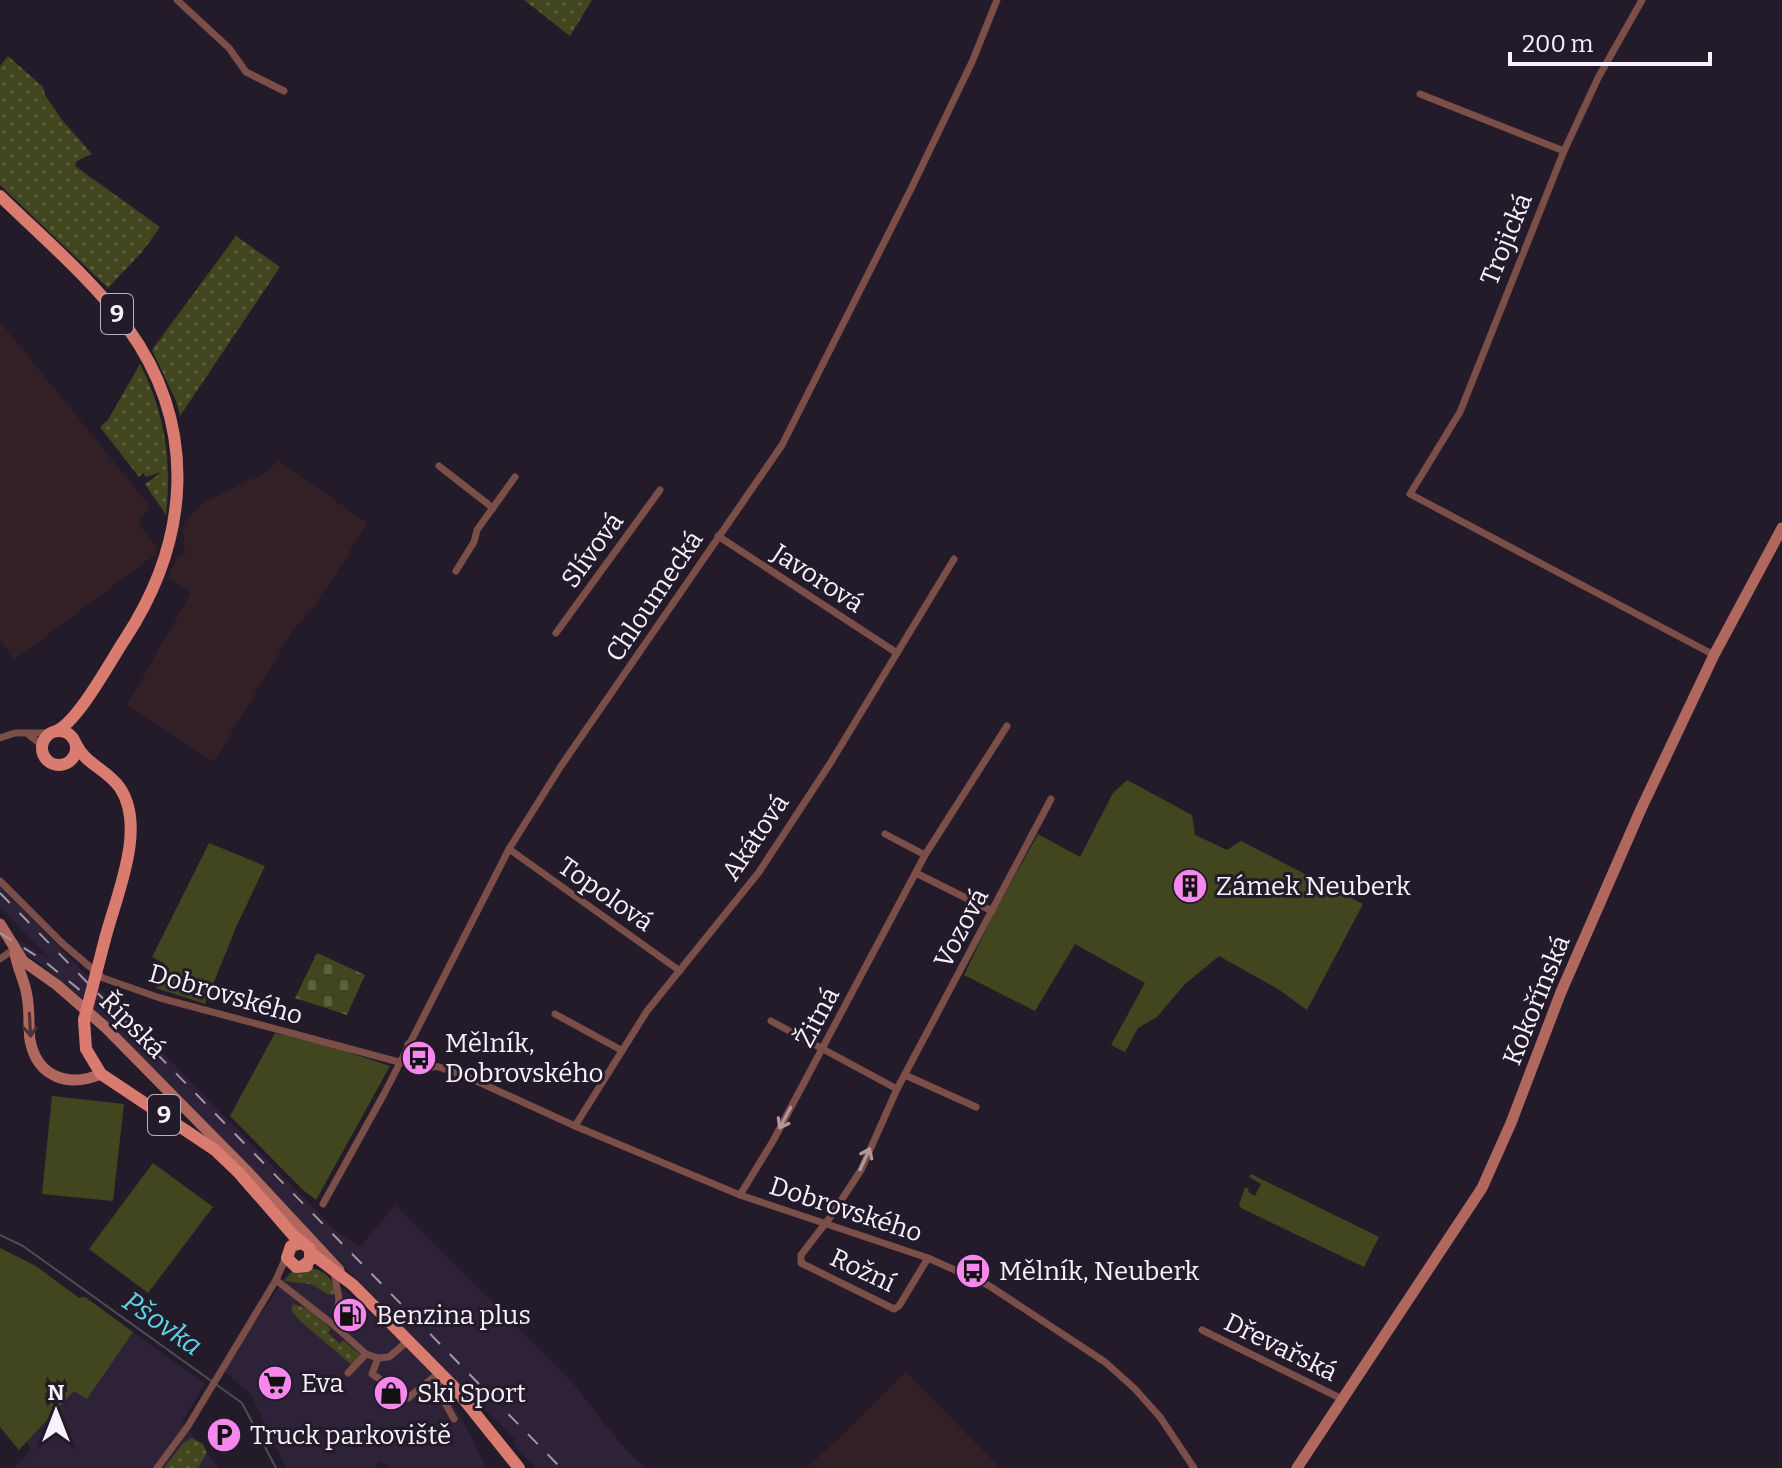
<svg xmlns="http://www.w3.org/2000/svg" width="1782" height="1468" viewBox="0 0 1782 1468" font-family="Bitter,serif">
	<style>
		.built { fill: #2d2237 }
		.industrial { fill: #322026 }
		.grass { fill: url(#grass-dots) }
		.cemetery { fill: url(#cemetery-stones) }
		.green { fill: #42461f }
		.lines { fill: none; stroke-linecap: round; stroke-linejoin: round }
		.stream { stroke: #4a4f54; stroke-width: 2 }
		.street { stroke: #7b4e48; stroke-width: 7 }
		.secondary { stroke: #b0675e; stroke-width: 11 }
		.primary { stroke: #d97b6f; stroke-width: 12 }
		.rail { stroke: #9f99a6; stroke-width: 2; stroke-dasharray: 14 14; stroke-linecap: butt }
		.primary-bridge { stroke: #d97b6f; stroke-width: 12 }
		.oneway { stroke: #4d323a }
		.oneway2 { stroke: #b39899 }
		.labels { text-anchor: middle; stroke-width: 6; stroke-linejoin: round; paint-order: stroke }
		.shield { fill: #231b2a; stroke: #b7b2be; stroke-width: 2 }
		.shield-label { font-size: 24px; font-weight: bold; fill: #f7f2fd }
		.street-label { font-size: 26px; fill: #f7f2fd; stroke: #231b2a }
		.poi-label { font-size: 26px; fill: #f7f2fd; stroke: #231b2a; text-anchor: start }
		.water-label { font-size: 28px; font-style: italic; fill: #5cd4e7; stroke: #231b2a }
	</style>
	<defs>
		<pattern id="grass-dots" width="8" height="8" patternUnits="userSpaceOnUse" patternTransform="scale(2)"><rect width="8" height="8" fill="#42461f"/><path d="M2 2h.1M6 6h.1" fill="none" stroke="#5e6140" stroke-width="1.8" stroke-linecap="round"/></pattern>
		<pattern id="cemetery-stones" width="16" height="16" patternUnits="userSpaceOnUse" patternTransform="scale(2)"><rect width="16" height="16" fill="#42461f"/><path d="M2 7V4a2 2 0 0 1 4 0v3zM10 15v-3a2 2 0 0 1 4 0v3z" fill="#5e6140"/></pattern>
	</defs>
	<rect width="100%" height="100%" fill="#231b2a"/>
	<g class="built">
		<polygon points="0,886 337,1232 360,1247 395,1205 572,1382 619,1442 645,1468 536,1468 512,1443 515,1439 456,1382 95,1010 40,963 0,938 0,929 51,960 0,907"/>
		<polygon points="305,1269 324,1272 402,1342 435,1376 467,1428 486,1468 391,1468 380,1461 375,1468 286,1468 250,1393 223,1371 288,1273"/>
		<polygon points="133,1332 205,1384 182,1422 219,1468 15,1468 30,1451 27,1441 74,1390 87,1398"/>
	</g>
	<g class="industrial">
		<polygon points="0,322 149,505 149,509 138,523 157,548 156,554 14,660 0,640"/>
		<polygon points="278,460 367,523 334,577 313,607 293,630 214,762 127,705 191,593 168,578 177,558 185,555 183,529 185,522 202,503 269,471"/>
		<polygon points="906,1372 1000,1468 807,1468 842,1435"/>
	</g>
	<g class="grass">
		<polygon points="524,0 592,0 570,36"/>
		<polygon points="8,56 43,87 45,95 62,120 92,154 77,161 75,166 160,227 142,252 108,288 0,185 0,66"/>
		<polygon points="236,236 280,267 180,416 176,401 152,350"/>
		<path d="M140,364C165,413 172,461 166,515L145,484L162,472L146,477L143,473L139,477L100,427L108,420Z"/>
		<path d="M309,1268C325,1270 333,1279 336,1294L329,1295L311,1284L284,1281L293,1271Z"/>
		<polygon points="293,1304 308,1309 331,1329 328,1333 340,1344 343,1340 362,1356 353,1366 298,1319 291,1310"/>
		<polygon points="192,1438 203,1444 207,1453 198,1468 164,1468 183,1443"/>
	</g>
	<polygon class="cemetery" points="317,953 365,975 347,1015 295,998"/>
	<g class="green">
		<polygon points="1127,780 1192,815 1195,835 1227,850 1241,841 1363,904 1307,1010 1278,989 1219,956 1184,985 1157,1017 1138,1028 1125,1052 1111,1045 1145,983 1075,944 1035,1011 964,975 995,911 1038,834 1080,857 1113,793"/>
		<polygon points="209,843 265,866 237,925 205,1004 156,988 165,964 152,957"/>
		<polygon points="275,1033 327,1045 390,1066 316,1200 303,1190 230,1116"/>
		<polygon points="52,1096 124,1104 113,1201 42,1194"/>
		<polygon points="153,1163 213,1207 148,1293 89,1249"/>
		<polygon points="1251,1174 1379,1237 1364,1267 1241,1208 1239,1205 1245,1187 1249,1189 1248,1192 1255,1196 1261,1184 1249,1177"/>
		<polygon points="0,1248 36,1266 79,1298 85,1297 133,1332 87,1399 74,1391 19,1450 0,1427"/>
	</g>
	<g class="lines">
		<polyline class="stream" points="0,1235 23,1246 242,1403 276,1468"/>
		<g class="street">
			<polyline points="177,0 229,48 246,72 284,91"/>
			<polyline points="1642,0 1598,78 1564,151 1460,412 1410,494 1714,655"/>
			<polyline points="1420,94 1564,151"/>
			<polyline points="439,466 493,508"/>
			<polyline points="718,536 897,653"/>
			<polyline points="456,571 474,542 477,530 515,477"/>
			<polyline points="556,633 660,490"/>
			<polyline points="29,735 39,743 42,752"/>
			<polyline points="0,738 15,733 50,733"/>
			<polyline points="509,849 680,971"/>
			<polyline points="925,855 1007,726"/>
			<polyline points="916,873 992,911"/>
			<polyline points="0,881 62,943 103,978 160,998 399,1062 439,1067 472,1079 575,1126 740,1195 928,1258 988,1285 1105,1362 1134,1388 1160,1417 1194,1468"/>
			<polyline points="0,959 14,949"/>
			<polyline points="555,1014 621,1050"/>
			<polyline points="771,1021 897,1089"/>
			<polyline points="408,1044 433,1067"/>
			<polyline points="905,1075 976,1107"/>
			<polyline points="575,1126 647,1011 759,872 831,762 954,559"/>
			<polyline points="740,1195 773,1141 925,855 885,834"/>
			<polyline points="323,1204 384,1094 509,849 561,766 782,445 911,189 972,62 997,0"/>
			<polyline points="928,1258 899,1306 894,1309 801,1263 801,1255 831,1216 861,1170 897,1089 1051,799"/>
			<polyline points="334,1272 339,1299 336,1327"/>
			<polyline points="276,1280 336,1327 366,1354 378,1358 389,1357 408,1341"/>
			<polyline points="1202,1330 1342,1399"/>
			<polyline points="378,1358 372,1374 408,1398 439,1373"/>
			<polyline points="348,1373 366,1354"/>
			<polyline points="439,1373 438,1390 454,1419"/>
			<polyline points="157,1468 188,1426 276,1280 287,1255"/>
		</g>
		<g class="secondary">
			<polyline points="0,924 23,961 57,985 104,1026 246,1170 339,1270"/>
			<path d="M15,953C17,968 25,981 27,996C30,1010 28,1025 30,1040C37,1077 68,1088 101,1074"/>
			<polyline points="1297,1468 1482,1188 1511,1123 1561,992 1641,809 1714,655 1782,528"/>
		</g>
		<g class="primary">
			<path d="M0,196C42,237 93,280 127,327C199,426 190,540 125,639C111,660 78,722 56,731"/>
			<circle cx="59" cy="748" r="17"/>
			<path d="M76,744C85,764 108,770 120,788C147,828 116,896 105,939"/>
			<polyline points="84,1020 86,1049 101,1074 215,1150 239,1173 293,1235 310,1249 310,1260 303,1266"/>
			<polyline points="302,1243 291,1246 287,1258 296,1267 307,1266"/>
			<polyline points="311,1253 353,1285 453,1386 519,1468"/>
		</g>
		<g class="rail">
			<polyline points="0,893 561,1468"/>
			<polyline points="0,933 43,960 81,991"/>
		</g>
		<polyline class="primary-bridge" points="84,1020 105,939"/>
	</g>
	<defs><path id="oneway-shaft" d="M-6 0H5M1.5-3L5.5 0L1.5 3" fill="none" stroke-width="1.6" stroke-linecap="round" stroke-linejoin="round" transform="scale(2)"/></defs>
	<use class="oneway" href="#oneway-shaft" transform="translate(30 1025) rotate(87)"/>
	<g class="oneway2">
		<use href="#oneway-shaft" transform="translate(785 1118) rotate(118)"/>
		<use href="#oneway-shaft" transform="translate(865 1159) rotate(-65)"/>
	</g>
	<defs>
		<g id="building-disc" transform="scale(1.8)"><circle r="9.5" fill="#f688ed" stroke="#231b2a"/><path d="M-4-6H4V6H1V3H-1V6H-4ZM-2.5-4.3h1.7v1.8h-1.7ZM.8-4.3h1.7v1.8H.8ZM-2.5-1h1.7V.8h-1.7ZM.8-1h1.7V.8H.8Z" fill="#111"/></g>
		<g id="bus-disc" transform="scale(1.8)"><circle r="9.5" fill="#f688ed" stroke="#231b2a"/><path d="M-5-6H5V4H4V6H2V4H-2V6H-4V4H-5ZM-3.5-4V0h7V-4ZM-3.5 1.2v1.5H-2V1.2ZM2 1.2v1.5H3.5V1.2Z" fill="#111"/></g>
		<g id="fuel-disc" transform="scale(1.8)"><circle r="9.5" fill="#f688ed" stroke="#231b2a"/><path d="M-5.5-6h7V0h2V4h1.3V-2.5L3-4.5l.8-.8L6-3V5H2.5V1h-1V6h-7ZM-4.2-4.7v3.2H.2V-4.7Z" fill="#111"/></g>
		<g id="supermarket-disc" transform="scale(1.8)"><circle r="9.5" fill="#f688ed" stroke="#231b2a"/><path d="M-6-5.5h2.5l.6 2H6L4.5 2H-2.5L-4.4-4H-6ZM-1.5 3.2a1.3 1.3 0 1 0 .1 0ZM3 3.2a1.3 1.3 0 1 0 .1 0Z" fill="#111"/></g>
		<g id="shop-disc" transform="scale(1.8)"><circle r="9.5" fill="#f688ed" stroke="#231b2a"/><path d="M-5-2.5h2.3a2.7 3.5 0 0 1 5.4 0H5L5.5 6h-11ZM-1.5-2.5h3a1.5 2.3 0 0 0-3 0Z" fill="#111"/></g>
		<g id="parking-disc" transform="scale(1.8)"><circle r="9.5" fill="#f688ed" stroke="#231b2a"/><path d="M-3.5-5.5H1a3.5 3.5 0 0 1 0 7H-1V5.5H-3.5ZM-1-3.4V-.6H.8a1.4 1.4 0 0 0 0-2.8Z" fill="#111"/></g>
	</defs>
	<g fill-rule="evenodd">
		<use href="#building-disc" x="1190" y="886"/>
		<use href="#bus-disc" x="419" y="1058"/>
		<use href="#bus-disc" x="973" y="1271"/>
		<use href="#fuel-disc" x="350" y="1315"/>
		<use href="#supermarket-disc" x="275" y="1383"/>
		<use href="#shop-disc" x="391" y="1393"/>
		<use href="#parking-disc" x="224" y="1435"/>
	</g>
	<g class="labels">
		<g class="shield">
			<rect x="101" y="294" width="32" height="40" rx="6"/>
			<rect x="148" y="1095" width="32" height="40" rx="6"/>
		</g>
		<g class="shield-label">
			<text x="117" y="322">9</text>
			<text x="164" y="1123">9</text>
		</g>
		<g class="street-label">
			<text transform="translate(1506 239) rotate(-68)" y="9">Trojická</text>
			<text transform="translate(592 550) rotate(-54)" y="9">Slívová</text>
			<text transform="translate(818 578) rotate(33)" y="9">Javorová</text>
			<text transform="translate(654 596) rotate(-56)" y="9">Chloumecká</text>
			<text transform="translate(755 837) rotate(-56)" y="9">Akátová</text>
			<text transform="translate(606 894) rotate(35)" y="9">Topolová</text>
			<text transform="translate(961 928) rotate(-62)" y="9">Vozová</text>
			<text transform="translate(226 994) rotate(16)" y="9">Dobrovského</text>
			<text transform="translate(1536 1000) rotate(-68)" y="9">Kokořínská</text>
			<text transform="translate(817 1017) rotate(-62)" y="9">Žitná</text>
			<text transform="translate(133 1025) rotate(45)" y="9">Řípská</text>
			<text transform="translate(846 1209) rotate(18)" y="9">Dobrovského</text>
			<text transform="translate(863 1270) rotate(25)" y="9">Rožní</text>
			<text transform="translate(1281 1347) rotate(26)" y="9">Dřevařská</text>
		</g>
		<g class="poi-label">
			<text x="1216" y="895">Zámek Neuberk</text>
			<text x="445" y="1052">Mělník,<tspan x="445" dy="30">Dobrovského</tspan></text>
			<text x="999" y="1280">Mělník, Neuberk</text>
			<text x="376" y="1324">Benzina plus</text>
			<text x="301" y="1392">Eva</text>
			<text x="417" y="1402">Ski Sport</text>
			<text x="250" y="1444">Truck parkoviště</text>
		</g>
		<g class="water-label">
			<text transform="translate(163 1323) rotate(35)" y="10">Pšovka</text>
		</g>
	</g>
	<g transform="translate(56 1412)" stroke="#231b2a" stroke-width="6" paint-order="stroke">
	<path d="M0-6L14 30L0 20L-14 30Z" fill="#f7f2fd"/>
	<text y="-12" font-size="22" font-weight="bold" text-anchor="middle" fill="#f7f2fd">N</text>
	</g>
	<path d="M1510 52v12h200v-12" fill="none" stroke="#f7f2fd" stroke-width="4"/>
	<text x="1522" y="52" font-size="24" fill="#f7f2fd" stroke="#231b2a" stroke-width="6" paint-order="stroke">200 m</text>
</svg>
